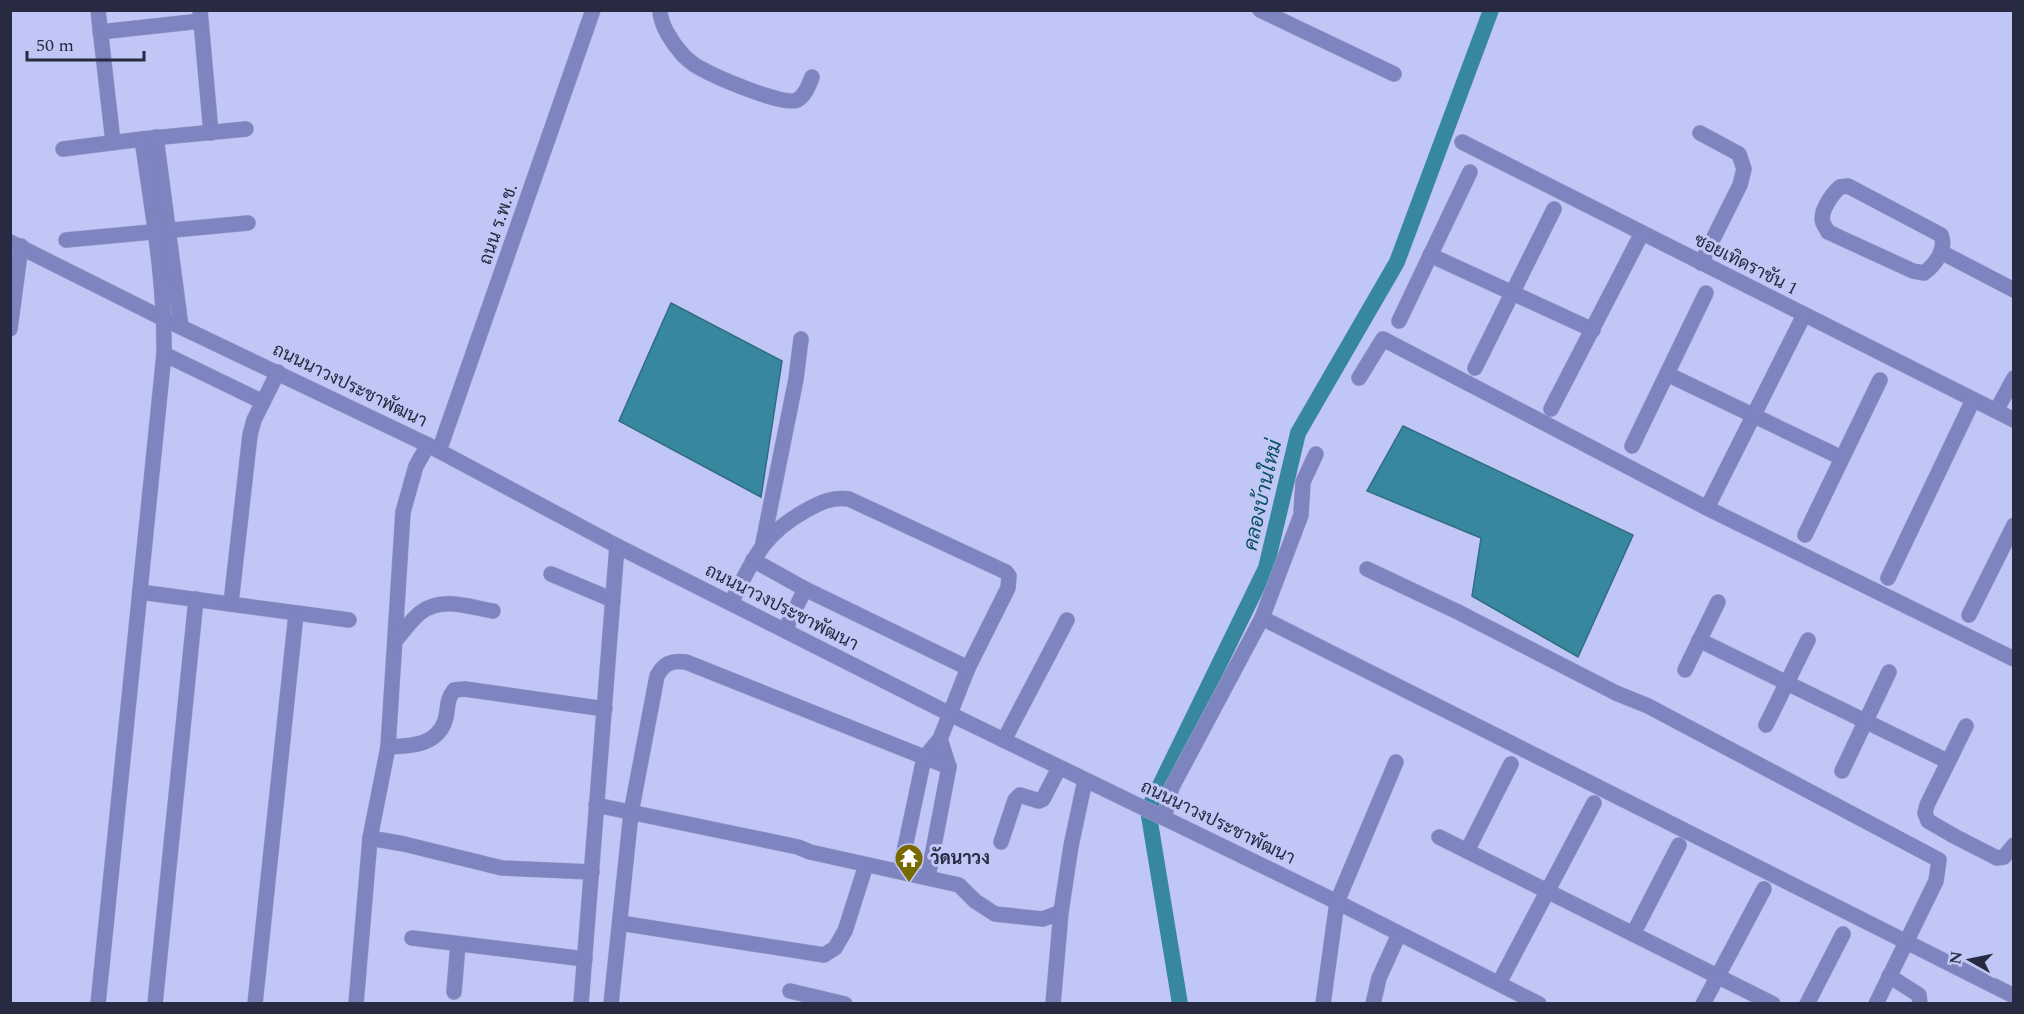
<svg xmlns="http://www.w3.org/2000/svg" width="2024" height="1014" viewBox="0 0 2024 1014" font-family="Spectral,Sarabun,serif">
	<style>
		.water { fill: #37889f; stroke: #326c82; stroke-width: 1.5 }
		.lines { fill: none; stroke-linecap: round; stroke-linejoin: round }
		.canal { stroke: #37889f; stroke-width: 16 }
		.minor-casing { stroke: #9ea4cd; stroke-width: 16 }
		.minor { stroke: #7e84c0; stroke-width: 15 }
		.labels { text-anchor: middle; stroke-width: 6; stroke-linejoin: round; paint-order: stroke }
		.street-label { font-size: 18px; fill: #272a40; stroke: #c0c6f5 }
		.poi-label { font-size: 18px; font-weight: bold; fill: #272a40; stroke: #c0c6f5; text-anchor: start }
		.water-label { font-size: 20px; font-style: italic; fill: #084f60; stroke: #c0c6f5 }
	</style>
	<rect width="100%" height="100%" fill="#c0c6f5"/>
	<g class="water">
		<polygon points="671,303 782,361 761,497 619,421"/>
		<polygon points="1403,426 1633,535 1578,657 1472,596 1481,538 1367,491"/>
	</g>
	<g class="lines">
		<polyline class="canal" points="1180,1004 1148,810 1266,568 1298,433 1397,262 1491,10"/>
		<g class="minor-casing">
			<g id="minor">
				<polyline points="98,10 113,142"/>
				<polyline points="200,10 211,133"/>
				<path d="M660,10C660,25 673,44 683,55C688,60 695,66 702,69C716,77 785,107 797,100C805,96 809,85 812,77"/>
				<polyline points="1260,10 1394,74"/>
				<polyline points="100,32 201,21"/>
				<polyline points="1700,133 1739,154 1744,169 1740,185 1701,263"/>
				<polyline points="156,137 181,327"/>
				<polyline points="1462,142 2014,420"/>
				<polyline points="63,149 142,139 246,129"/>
				<path d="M1848,186L1941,235C1947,249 1935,265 1924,273L1913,271L1828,232C1828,231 1823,224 1823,223C1819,212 1832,194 1840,187Z"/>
				<polyline points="66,240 248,223"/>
				<polyline points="10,242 164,319 428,445 617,546 950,714 1337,902 1539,1004"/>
				<polyline points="1941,252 2014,290"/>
				<polyline points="1430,255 1593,330"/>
				<polyline points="1399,321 1470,172"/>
				<polyline points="10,329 21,246"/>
				<polyline points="164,354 263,402"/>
				<polyline points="1475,368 1554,209"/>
				<polyline points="1667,374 1842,458"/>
				<polyline points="1359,378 1383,339 1707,508 2014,659"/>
				<polyline points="1551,409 1642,233"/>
				<polyline points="1996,411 2014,378"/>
				<polyline points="428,445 416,466 403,512 388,747 370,838 404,844 502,868 592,872"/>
				<polyline points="1632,446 1706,293"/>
				<polyline points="439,451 593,10"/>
				<polyline points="1707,508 1804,315"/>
				<polyline points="1805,535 1880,380"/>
				<polyline points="763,543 796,379 801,339"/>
				<polyline points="753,560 805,589"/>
				<polyline points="1367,569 1458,612 1616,693 1648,706 1939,860 1936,881 1876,1004"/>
				<polyline points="551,574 613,600"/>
				<polyline points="1888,578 1973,400"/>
				<polyline points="140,592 349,620"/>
				<polyline points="231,603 250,435 254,420 278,372"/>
				<path d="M731,603C753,560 762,535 805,511C821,502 831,497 849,499L1006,572L1009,576L1008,588L968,668L940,739L924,758L900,871"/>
				<polyline points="1969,615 2014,525"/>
				<polyline points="1262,618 2014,996"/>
				<polyline points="785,630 805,589 968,668"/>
				<polyline points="1699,640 1947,761"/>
				<path d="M395,641C403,632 411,620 420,613C441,596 469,607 493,611"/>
				<polyline points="1685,670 1718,602"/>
				<polyline points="1766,725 1808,640"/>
				<polyline points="1966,726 1927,805 1925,813 1928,821 1954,836 1997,858 2004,857 2014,845"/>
				<polyline points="1004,740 1067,620"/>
				<path d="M388,747C410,746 436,746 445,721C449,709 445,702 454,690L465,689L605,709"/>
				<polyline points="1842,771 1889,672"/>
				<polyline points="596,805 798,847 810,852 959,885 975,901 995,914 1043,919 1061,912"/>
				<polyline points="1164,818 1172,787 1262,618 1301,515 1303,482 1316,454"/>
				<polyline points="1439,837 1773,1004"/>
				<polyline points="1001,842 1015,800 1020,795 1039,801 1043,799 1059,768"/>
				<polyline points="1467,851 1511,764"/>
				<polyline points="928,877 949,767 940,739"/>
				<polyline points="620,923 824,955 835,948 845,931 866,865"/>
				<polyline points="1633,934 1679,845"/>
				<polyline points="412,938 585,959"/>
				<polyline points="1889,976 1919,995 1920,1004"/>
				<polyline points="1499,983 1594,803"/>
				<polyline points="790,991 845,1004"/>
				<polyline points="454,992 458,944"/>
				<path d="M98,1004L164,354C165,281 152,210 142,139"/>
				<polyline points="155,1004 196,599"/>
				<polyline points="255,1004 296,614"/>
				<polyline points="356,1004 370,838"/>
				<polyline points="581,1004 617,546"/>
				<path d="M611,1004L631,813L657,676C664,663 672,660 686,662L949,767"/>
				<polyline points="1053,1004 1061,912 1071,846 1085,780"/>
				<polyline points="1323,1004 1337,902 1396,762"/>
				<polyline points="1373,1004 1379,978 1399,934"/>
				<polyline points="1703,1004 1764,889"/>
				<polyline points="1807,1004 1843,934"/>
			</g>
		</g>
		<use href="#minor" class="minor"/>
	</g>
	<defs>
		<g id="temple-pin" transform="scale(1.5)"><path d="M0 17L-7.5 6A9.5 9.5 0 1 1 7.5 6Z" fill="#796a00" stroke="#c0c6f5"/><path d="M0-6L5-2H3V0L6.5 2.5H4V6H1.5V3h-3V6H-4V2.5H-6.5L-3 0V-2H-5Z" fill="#fff"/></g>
	</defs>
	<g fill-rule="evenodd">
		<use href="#temple-pin" x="909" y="858"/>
	</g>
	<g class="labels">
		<g class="street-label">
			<text transform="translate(498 224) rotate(-71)" y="6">ถนน ร.พ.ช.</text>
			<text transform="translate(1746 264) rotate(27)" y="6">ซอยเทิดราชัน 1</text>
			<text transform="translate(350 385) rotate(26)" y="6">ถนนนาวงประชาพัฒนา</text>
			<text transform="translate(782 607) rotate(27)" y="6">ถนนนาวงประชาพัฒนา</text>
			<text transform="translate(1218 822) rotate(26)" y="6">ถนนนาวงประชาพัฒนา</text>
		</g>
		<g class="poi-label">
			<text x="930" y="864">วัดนาวง</text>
		</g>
		<g class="water-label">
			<text transform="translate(1262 495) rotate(-77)" y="7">คลองบ้านใหม่</text>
		</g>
	</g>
	<rect width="2024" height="1014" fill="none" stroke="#272a40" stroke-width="24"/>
	<g transform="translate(1970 960) rotate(279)" stroke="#c0c6f5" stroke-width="4.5" paint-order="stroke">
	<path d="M0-4.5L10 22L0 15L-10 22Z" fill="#272a40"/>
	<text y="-9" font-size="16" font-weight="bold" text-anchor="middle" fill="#272a40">N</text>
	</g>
	<path d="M27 51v9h117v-9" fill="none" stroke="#272a40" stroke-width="3"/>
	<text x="36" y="51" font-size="18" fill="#272a40" stroke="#c0c6f5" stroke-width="4.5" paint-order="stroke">50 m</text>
</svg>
